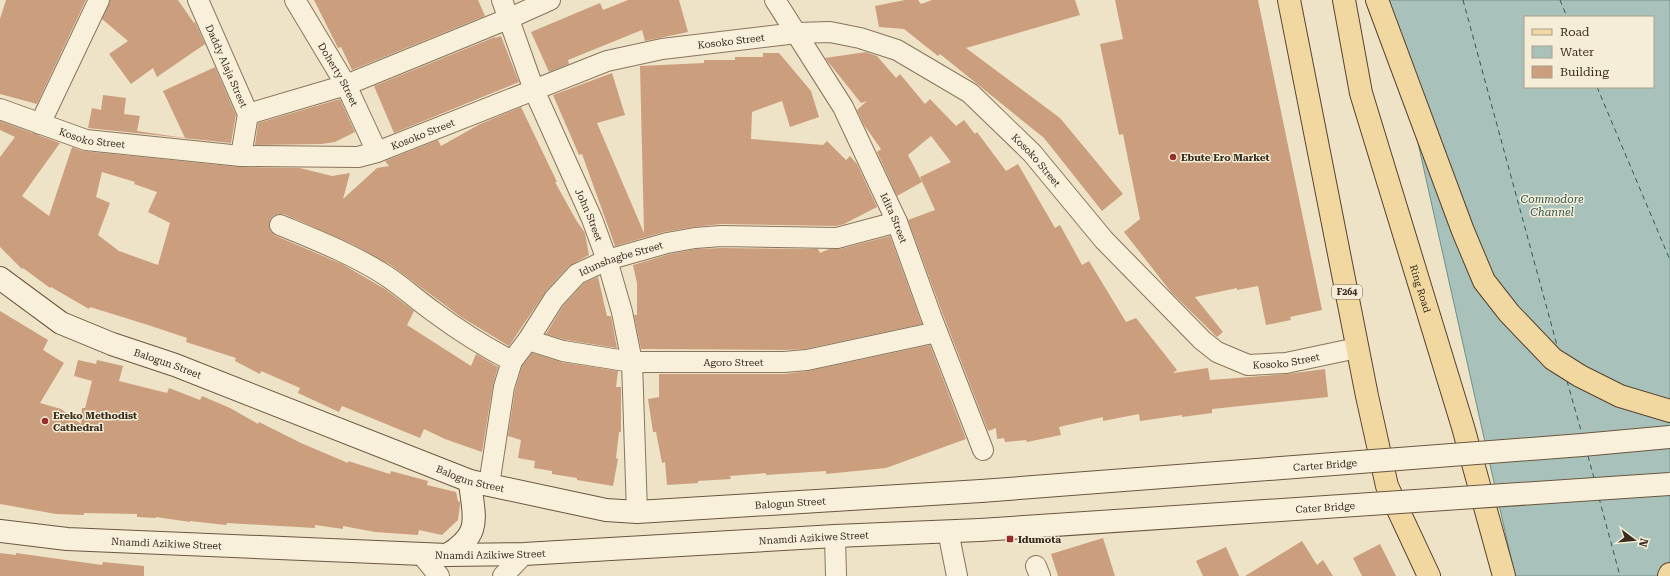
<svg xmlns="http://www.w3.org/2000/svg" width="1670" height="576" viewBox="0 0 1670 576" font-family="'Roboto Serif',serif">
	<style>
		.water { fill: #a8c2bb; stroke: #6e9088; fill-rule: evenodd }
		.lines { fill: none; stroke-linecap: round; stroke-linejoin: round }
		.ferry { stroke: #2f5957; stroke-width: 1; stroke-dasharray: 5 4; stroke-linecap: butt }
		.building { fill: #cb9f7d; fill-rule: evenodd }
		.street-casing { stroke: #89755c; stroke-width: 22 }
		.secondary-casing { stroke: #6b563f; stroke-width: 24 }
		.primary-casing { stroke: #574330; stroke-width: 24 }
		.street { stroke: #f8f0da; stroke-width: 20 }
		.secondary { stroke: #f8f0da; stroke-width: 22 }
		.primary { stroke: #f0d8a0; stroke-width: 22 }
		.secondary-bridge-casing { stroke: #6b563f; stroke-width: 24; stroke-linecap: butt }
		.secondary-bridge { stroke: #f8f0da; stroke-width: 22 }
		.poi-dot { fill: #972e2d; stroke: #f5edd6; stroke-width: 1.5 }
		.labels { text-anchor: middle; stroke-width: 3; stroke-linejoin: round; paint-order: stroke }
		.shield { fill: #f5edd6; stroke: #726757; stroke-width: 1 }
		.shield-label { font-size: 9px; font-weight: bold; fill: #3a2d20 }
		.street-label { font-size: 10px; fill: #3a2d20; stroke: #f5edd6 }
		.poi-label { font-size: 10px; font-weight: bold; fill: #3a2d20; stroke: #f5edd6; text-anchor: start }
		.water-label { font-size: 11px; font-style: italic; fill: #2f5957; stroke: #f5edd6 }
	</style>
	<rect width="100%" height="100%" fill="#eee3c7"/>
	<path class="water" d="M1386,0H1670V576H1515ZM1525,17H1653V87H1525Z"/>
	<g class="lines">
		<g class="ferry">
			<polyline points="1463,0 1558,349"/>
			<polyline points="1560,0 1567,17"/>
			<polyline points="1597,87 1670,260"/>
			<polyline points="1567,381 1582,434"/>
			<polyline points="1588,456 1594,478"/>
			<polyline points="1599,498 1620,576"/>
		</g>
	</g>
	<g class="building">
		<polygon points="6,0 86,0 37,104 0,94 0,19"/>
		<polygon points="110,0 178,0 194,23 195,22 205,44 157,77 153,68 131,84 109,54 128,41 102,19"/>
		<polygon points="314,0 478,0 485,16 352,70 341,47 338,48"/>
		<polygon points="628,0 679,0 688,32 645,41 642,30 568,60 569,64 549,72 531,32 600,3 603,10"/>
		<polygon points="905,0 918,0 921,4 932,0 1075,0 1080,15 966,48 1060,118 1123,194 1102,211 1044,138 940,54 938,56 904,29 879,27 875,6"/>
		<polygon points="1115,0 1258,0 1322,310 1290,317 1291,320 1266,325 1258,286 1237,290 1237,288 1195,297 1223,332 1217,337 1171,292 1124,232 1140,219 1123,134 1119,135 1100,44 1123,39"/>
		<polygon points="501,36 519,82 394,133 374,86 495,37 495,38"/>
		<polygon points="866,52 877,56 896,78 900,74 925,104 930,99 956,126 964,120 975,134 977,132 1006,171 1018,164 1055,228 1060,225 1082,265 1089,261 1126,322 1136,318 1177,370 1173,373 1208,368 1210,380 1287,374 1325,369 1328,397 1212,409 1212,413 1182,417 1182,415 1140,421 1139,414 1103,421 1103,417 1059,427 1061,435 1027,442 1026,440 1005,442 1004,438 997,439 996,428 988,431 942,312 908,220 935,210 920,177 951,162 931,136 908,155 922,182 897,196 877,152 881,149 864,125 857,110 867,101 861,103 825,58"/>
		<polygon points="763,53 779,53 811,91 819,117 790,127 782,101 752,112 751,139 823,145 827,141 846,160 850,156 857,164 877,207 844,224 836,226 721,224 694,227 664,232 615,246 582,154 579,155 553,95 612,73 625,115 597,123 644,233 640,66 704,63 704,60 735,60 735,57 763,57"/>
		<polygon points="215,67 236,115 231,143 88,128 92,108 101,110 103,95 126,98 124,114 140,116 137,131 185,138 163,91"/>
		<polygon points="340,99 355,132 335,142 322,144 255,145 258,123"/>
		<path d="M521,107L557,182H555L576,220L585,233L589,255L569,266L546,291L509,346L461,317L391,265L352,244L284,214H278L273,216L270,220L269,226L271,232L276,236L342,264L385,289L414,311L407,325L471,366L476,354L498,367L493,385L482,452L445,439L424,429L420,438L342,406L339,412L298,393L300,388L261,371L260,374L235,361L236,358L186,342L187,338L148,325L90,307L89,309L51,287L50,288L23,268L22,269L0,247V157L15,137L0,130V121L60,143L22,196L49,216L72,147L83,151L240,167L300,168L332,176L350,173L343,199L377,168L389,166L385,161L438,140L441,146L480,124ZM102,172L135,182L134,184L157,192L148,212L170,223L158,265L119,251L98,235L110,203L96,197Z"/>
		<polygon points="890,236 922,324 805,349 784,350 641,349 634,315 637,315 637,283 633,265 670,254 696,249 721,248 818,249 820,253 829,249 840,249"/>
		<polygon points="598,277 607,316 611,316 617,348 566,340 546,334 563,306 584,283"/>
		<polygon points="0,311 48,340 43,350 64,363 40,403 61,409 81,424 82,408 85,408 92,381 74,376 78,360 96,364 97,360 123,366 119,381 167,393 169,388 200,400 202,396 230,408 258,424 259,422 301,443 348,463 348,461 390,474 391,471 428,481 427,485 456,492 458,501 460,502 460,505 458,520 442,535 419,530 418,535 375,532 343,526 343,529 315,525 315,528 227,523 226,525 190,521 190,522 156,517 156,518 137,517 137,514 84,513 84,515 56,514 0,504"/>
		<polygon points="930,345 966,439 886,468 826,474 826,471 766,475 766,473 730,476 731,479 698,481 698,483 667,485 665,462 662,463 656,432 653,432 648,399 659,397 659,374 784,374 808,371"/>
		<polygon points="532,353 561,362 618,371 616,387 621,387 621,432 619,432 616,458 618,459 613,486 577,480 577,478 552,474 552,471 534,468 535,461 518,458 521,440 508,436 515,390 522,366"/>
		<polygon points="1103,538 1115,576 1058,576 1051,554"/>
		<polygon points="1302,541 1317,565 1323,560 1333,576 1245,576"/>
		<polygon points="1380,544 1396,576 1362,576 1353,558"/>
		<polygon points="1226,547 1239,576 1203,576 1196,561"/>
		<polygon points="0,553 16,555 16,553 102,565 103,562 144,566 144,576 0,576"/>
	</g>
	<g class="lines">
		<g class="street-casing">
			<g id="street">
				<path id="s1" d="M198,0L248,114L241,156"/>
				<path id="s2" d="M295,0L346,85L377,152"/>
				<path id="s3" d="M502,0L534,90L592,219L607,260L622,312L632,362L637,512"/>
				<path id="s4" d="M775,0L843,107L897,222L931,316L983,450"/>
				<path id="s5" d="M0,109L86,140L241,156L358,157L377,152L607,61L662,49L797,33L830,32L860,38L897,50L970,93L1032,153L1104,240L1202,340L1217,352L1248,365L1286,363L1357,348"/>
				<polyline points="248,114 346,85 510,18 550,0"/>
				<polyline points="40,124 99,0"/>
				<path d="M280,225C316,240 352,254 385,275C402,286 417,300 434,312C458,330 485,347 512,361"/>
				<path id="s6" d="M528,340L563,351L632,362H784L807,360L937,332"/>
				<path id="s7" d="M489,485L504,387L512,361L528,340L554,299L577,274L607,260L667,243L695,238L721,236L837,238L897,222"/>
				<polyline points="948,531 957,576"/>
				<polyline points="835,536 836,576"/>
				<polyline points="422,555 439,576"/>
				<polyline points="1036,566 1040,576"/>
				<polyline points="503,576 524,554"/>
			</g>
		</g>
		<g class="secondary-casing">
			<g id="secondary">
				<path id="s8" d="M0,278L61,323L112,344L175,365L470,481L489,485L606,510L637,512L981,491"/>
				<path id="s9" d="M0,531L67,539L447,555L524,554L835,536L980,530"/>
				<path d="M447,555C484,533 473,516 470,481"/>
			</g>
		</g>
		<g class="primary-casing">
			<g id="primary">
				<polyline points="1289,0 1367,396 1387,486 1429,576"/>
				<path id="s10" d="M1344,0L1361,93L1463,427L1504,576"/>
				<polyline points="1377,0 1463,231 1484,281 1509,313 1553,359 1580,376 1620,396 1670,411"/>
				<polyline points="1669,576 1670,574"/>
			</g>
		</g>
		<use href="#street" class="street"/>
		<use href="#secondary" class="secondary"/>
		<use href="#primary" class="primary"/>
		<g class="secondary-bridge-casing">
			<g id="secondary-bridge">
				<path id="s11" d="M981,491L1582,445L1670,437"/>
				<path id="s12" d="M980,530L1670,484"/>
			</g>
		</g>
		<use href="#secondary-bridge" class="secondary-bridge"/>
	</g>
	<g class="poi-dot">
		<circle cx="1173" cy="157" r="4"/>
		<circle cx="45" cy="421" r="4"/>
		<rect x="1006" y="535" width="8" height="8" rx="2"/>
	</g>
	<g class="labels">
		<rect class="shield" x="1332" y="285" width="30" height="14" rx="3"/>
		<g class="shield-label">
			<text x="1347" y="295">F264</text>
		</g>
		<g class="street-label">
			<text dy="4" stroke="none"><textPath href="#s5" startOffset="757">Kosoko Street</textPath></text>
			<text dy="4" stroke="none"><textPath href="#s1" startOffset="72">Daddy Alaja Street</textPath></text>
			<text dy="4" stroke="none"><textPath href="#s2" startOffset="86">Doherty Street</textPath></text>
			<text dy="4" stroke="none"><textPath href="#s5" startOffset="433">Kosoko Street</textPath></text>
			<text dy="4" stroke="none"><textPath href="#s5" startOffset="97">Kosoko Street</textPath></text>
			<text dy="4" stroke="none"><textPath href="#s5" startOffset="1105">Kosoko Street</textPath></text>
			<text dy="4" stroke="none"><textPath href="#s3" startOffset="232">John Street</textPath></text>
			<text dy="4" stroke="none"><textPath href="#s4" startOffset="249">Idita Street</textPath></text>
			<text dy="4" stroke="none"><textPath href="#s7" startOffset="282">Idunshagbe Street</textPath></text>
			<text dy="4" stroke="none"><textPath href="#s10" startOffset="299">Ring Road</textPath></text>
			<text dy="4" stroke="none"><textPath href="#s5" startOffset="1441">Kosoko Street</textPath></text>
			<text dy="4" stroke="none"><textPath href="#s6" startOffset="208">Agoro Street</textPath></text>
			<text dy="4" stroke="none"><textPath href="#s8" startOffset="190">Balogun Street</textPath></text>
			<text dy="4" stroke="none"><textPath href="#s11" startOffset="345">Carter Bridge</textPath></text>
			<text dy="4" stroke="none"><textPath href="#s8" startOffset="514">Balogun Street</textPath></text>
			<text dy="4" stroke="none"><textPath href="#s8" startOffset="838">Balogun Street</textPath></text>
			<text dy="4" stroke="none"><textPath href="#s12" startOffset="346">Cater Bridge</textPath></text>
			<text dy="4" stroke="none"><textPath href="#s9" startOffset="815">Nnamdi Azikiwe Street</textPath></text>
			<text dy="4" stroke="none"><textPath href="#s9" startOffset="167">Nnamdi Azikiwe Street</textPath></text>
			<text dy="4" stroke="none"><textPath href="#s9" startOffset="491">Nnamdi Azikiwe Street</textPath></text>
		</g>
		<g class="poi-label">
			<text x="1181" y="161">Ebute Ero Market</text>
			<text x="53" y="419">Ereko Methodist<tspan x="53" dy="12">Cathedral</tspan></text>
			<text x="1018" y="543">Idumota</text>
		</g>
		<g class="water-label">
			<text x="1552" y="203">Commodore<tspan x="1552" dy="13">Channel</tspan></text>
		</g>
	</g>
	<rect x="1524" y="16" width="130" height="72" fill="#f5edd6" stroke="#aaa08d"/>
	<rect x="1532" y="29" width="20" height="6" fill="#f0d8a0" stroke="#aaa08d"/>
	<text x="1560" y="36" font-size="12" fill="#3a2d20">Road</text>
	<rect x="1532" y="46" width="20" height="12" fill="#a8c2bb" stroke="#aaa08d"/>
	<text x="1560" y="56" font-size="12" fill="#3a2d20">Water</text>
	<rect x="1532" y="66" width="20" height="12" fill="#cb9f7d" stroke="#aaa08d"/>
	<text x="1560" y="76" font-size="12" fill="#3a2d20">Building</text>
	<g transform="translate(1634 540) rotate(106)" stroke="#f5edd6" stroke-width="3" paint-order="stroke">
	<path d="M0-3L7 15L0 10L-7 15Z" fill="#3a2d20"/>
	<text y="-6" font-size="11" font-weight="bold" text-anchor="middle" fill="#3a2d20">N</text>
	</g>
</svg>
